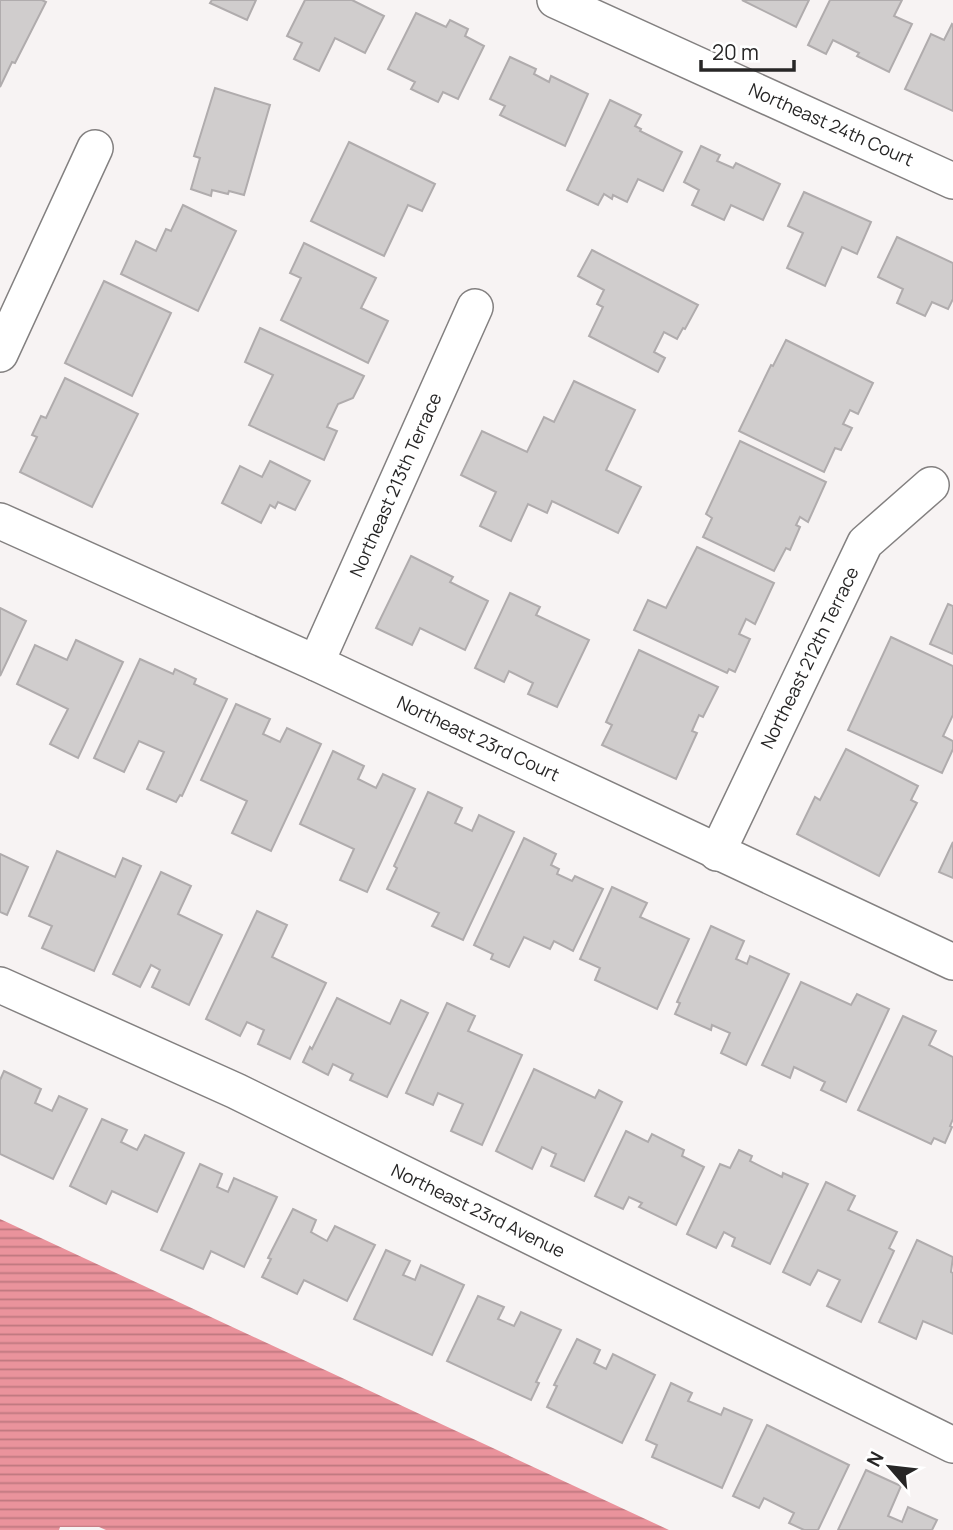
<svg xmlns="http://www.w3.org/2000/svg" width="953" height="1530" viewBox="0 0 953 1530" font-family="Manrope,sans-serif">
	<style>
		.water { fill: url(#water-rules) }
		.building { fill: #d0cdcd; stroke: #b0acad; stroke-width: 2 }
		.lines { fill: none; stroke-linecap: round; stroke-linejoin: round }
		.minor-casing { stroke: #838080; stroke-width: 38 }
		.minor { stroke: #fff; stroke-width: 35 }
		.labels { text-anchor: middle; stroke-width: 6; stroke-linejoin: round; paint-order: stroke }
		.street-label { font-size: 18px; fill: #272626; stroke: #fff }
	</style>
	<defs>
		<pattern id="water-rules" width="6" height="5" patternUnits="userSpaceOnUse" patternTransform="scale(1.75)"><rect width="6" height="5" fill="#ea939c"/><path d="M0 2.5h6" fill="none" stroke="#be787f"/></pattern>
	</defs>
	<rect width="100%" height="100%" fill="#f7f3f3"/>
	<polygon class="water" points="0,1219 669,1530 106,1530 99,1527 60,1527 59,1530 0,1530"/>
	<g class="building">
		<polygon points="0,0 42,0 46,2 15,63 12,62 0,87"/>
		<polygon points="212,0 256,0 247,20 210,3"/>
		<polygon points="305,0 352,0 384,16 365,53 335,38 319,71 294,59 302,43 287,36"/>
		<polygon points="742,0 809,0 796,27"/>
		<polygon points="830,0 902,0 894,16 912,24 889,72 857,56 859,53 833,40 826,54 808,45"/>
		<polygon points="416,13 446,27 450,20 468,29 465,36 484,46 458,99 443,92 438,102 411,89 415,82 388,69"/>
		<polygon points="952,24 953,25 953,111 905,89 931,34 944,40"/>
		<polygon points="510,57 536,69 534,74 549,82 551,76 588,94 565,146 500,115 505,106 490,99"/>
		<polygon points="215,88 270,105 244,195 229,191 228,194 212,190 211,196 191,189 200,158 194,156"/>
		<polygon points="610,100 641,115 635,126 641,129 640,131 682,152 663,191 638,179 627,202 613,195 612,199 604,194 598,205 567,190"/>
		<polygon points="349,142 435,184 422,211 408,205 384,256 311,221"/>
		<polygon points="701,146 720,155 717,161 733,168 736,163 780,184 763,220 731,205 724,220 692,205 699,190 684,182"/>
		<polygon points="804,192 871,222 857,254 842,247 825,286 787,268 803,233 788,226"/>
		<polygon points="183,205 236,231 198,311 121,274 136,241 156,251 166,229 171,231"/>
		<polygon points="897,237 953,263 953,299 948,309 932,302 925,316 897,303 903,289 878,277"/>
		<polygon points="304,243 376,278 361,308 388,321 368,363 281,320 301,278 290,273"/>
		<polygon points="592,250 698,305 685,329 683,328 677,339 664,332 654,352 665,358 658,372 589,336 603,307 597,304 604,290 578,276"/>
		<polygon points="104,281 171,313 132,396 65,363"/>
		<polygon points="260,328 364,376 353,398 338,404 327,427 337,431 324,460 249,425 273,375 245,362"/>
		<polygon points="786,340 873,383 858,414 850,410 843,424 852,428 841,450 835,448 824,472 739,431 771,365 773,366"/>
		<polygon points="65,378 138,414 92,507 20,472 37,437 32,435 41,416 46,418"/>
		<polygon points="574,381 635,410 606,470 641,487 618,533 552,501 547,513 528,504 511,541 480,526 496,492 461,475 482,431 527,452 544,417 554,422"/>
		<polygon points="740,441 826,482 808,522 800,517 796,525 800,527 790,550 786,548 774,571 703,537 712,518 706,514"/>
		<polygon points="270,461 310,481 295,510 278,502 275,508 270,505 261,523 222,503 240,466 262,477"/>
		<polygon points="697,547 774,583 755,624 746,619 739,634 750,639 735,672 729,669 727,673 634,630 648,600 666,608"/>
		<polygon points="411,556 453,577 450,582 488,601 465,650 420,628 412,645 376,628"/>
		<polygon points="510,593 540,607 536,615 589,640 557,707 528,694 533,683 509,671 504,682 475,668"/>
		<polygon points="948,604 953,606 953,654 930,644"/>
		<polygon points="0,608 26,621 0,676"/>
		<polygon points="891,637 953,666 953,715 943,736 953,741 953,749 942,773 848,730"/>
		<polygon points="76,640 123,662 78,758 50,744 68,709 17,684 35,645 67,660"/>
		<polygon points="639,650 718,687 703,717 699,715 692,731 697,733 676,779 602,745 612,725 606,722"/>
		<polygon points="140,659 173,674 175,669 196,679 194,684 227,699 182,796 180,795 176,802 147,789 164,752 139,741 124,772 94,758"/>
		<polygon points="236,704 270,719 263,734 280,742 287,728 321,744 271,851 232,833 247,801 201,780"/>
		<polygon points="846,749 918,786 911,800 917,803 879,876 797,834 815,797 820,800"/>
		<polygon points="333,751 364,766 358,779 376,788 383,774 415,789 367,892 340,880 354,849 300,824"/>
		<polygon points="428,792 462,808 455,823 472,831 479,815 514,832 463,940 432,926 439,913 387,889 397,868 394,866"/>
		<polygon points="524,838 556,854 551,865 559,869 557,874 572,881 575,876 603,889 573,951 554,941 550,949 524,937 509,967 491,959 493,954 474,945"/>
		<polygon points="953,842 953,878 939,872"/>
		<polygon points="57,851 115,877 123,858 141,866 94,971 42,948 52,926 29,916"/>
		<polygon points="0,854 28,867 7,915 0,912"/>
		<polygon points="161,872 191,886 178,914 222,935 189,1005 152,987 160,970 151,965 140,987 113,974"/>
		<polygon points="612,887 647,903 640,917 689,939 657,1009 595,980 600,968 580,959"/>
		<polygon points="257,911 287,925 272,957 326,983 290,1059 258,1044 264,1030 247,1022 240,1036 206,1019"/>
		<polygon points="711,926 744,941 736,959 747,964 750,956 789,974 746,1065 721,1053 730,1033 712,1025 711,1030 675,1014 680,1003 677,1002"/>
		<polygon points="801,982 851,1005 857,994 889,1009 846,1102 821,1090 825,1082 794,1067 790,1078 762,1065"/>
		<polygon points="337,998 390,1024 401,1000 428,1013 387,1097 350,1080 353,1074 333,1064 328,1075 303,1062 310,1047 312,1049"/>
		<polygon points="447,1003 475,1016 468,1031 522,1055 482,1145 451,1131 463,1104 438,1093 433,1105 406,1093"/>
		<polygon points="903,1016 936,1031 929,1045 953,1057 953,1119 950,1126 952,1127 945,1143 934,1138 931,1144 858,1110"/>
		<polygon points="534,1069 595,1098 599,1090 622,1102 584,1181 551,1166 556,1154 542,1147 532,1169 496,1151"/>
		<polygon points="4,1071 41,1089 35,1103 52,1111 59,1096 87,1109 53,1179 0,1154 0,1080"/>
		<polygon points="102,1119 127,1130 121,1142 137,1150 145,1135 184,1153 157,1212 112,1191 106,1204 70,1186"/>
		<polygon points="626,1131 648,1142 652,1134 684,1150 682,1156 704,1167 676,1225 639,1207 642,1203 629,1197 623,1209 595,1196"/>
		<polygon points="739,1150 752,1156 750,1161 782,1177 783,1173 808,1184 770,1264 732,1246 735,1238 724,1232 716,1248 687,1234 720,1164 730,1168"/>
		<polygon points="200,1164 222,1174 217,1187 228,1192 234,1178 277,1197 244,1267 211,1251 203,1269 161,1250"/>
		<polygon points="826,1182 855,1196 848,1210 897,1232 889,1248 894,1251 861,1322 827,1306 840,1280 818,1270 810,1285 783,1272"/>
		<polygon points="293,1209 316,1220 311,1232 327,1241 335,1226 375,1245 347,1301 304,1280 297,1294 262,1277 271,1259 268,1258"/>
		<polygon points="917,1240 953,1257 951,1272 953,1273 953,1334 923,1321 916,1339 879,1322"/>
		<polygon points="386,1250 410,1261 403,1275 415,1280 421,1265 464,1285 432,1355 354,1319"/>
		<polygon points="478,1296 504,1307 498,1319 514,1326 521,1312 561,1330 536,1382 539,1383 531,1400 447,1361"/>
		<polygon points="577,1339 600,1350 594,1363 606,1369 613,1354 655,1375 622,1443 547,1407 557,1386 554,1385"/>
		<polygon points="671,1383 692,1393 688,1401 721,1415 724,1408 752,1420 722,1488 652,1457 657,1445 646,1440"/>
		<polygon points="767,1425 849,1465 818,1530 804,1530 789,1523 794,1513 764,1498 759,1508 733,1496"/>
		<polygon points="866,1470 901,1486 888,1516 902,1522 908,1507 937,1520 932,1530 838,1530"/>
	</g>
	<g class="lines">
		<g class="minor-casing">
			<g id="minor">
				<polyline points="555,0 953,181"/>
				<polyline points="0,354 95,148"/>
				<polyline points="0,521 316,663 953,962"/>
				<polyline points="316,663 475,307"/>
				<polyline points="717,853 865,543 931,485"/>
				<polyline points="0,985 236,1091 953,1445"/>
			</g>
		</g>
		<use href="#minor" class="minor"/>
	</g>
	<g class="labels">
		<g class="street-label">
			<text transform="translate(831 125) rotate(24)" y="6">Northeast 24th Court</text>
			<text transform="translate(396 485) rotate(-66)" y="6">Northeast 213th Terrace</text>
			<text transform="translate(810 658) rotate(-64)" y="6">Northeast 212th Terrace</text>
			<text transform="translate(478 739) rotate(25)" y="6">Northeast 23rd Court</text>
			<text transform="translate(478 1211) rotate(26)" y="6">Northeast 23rd Avenue</text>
		</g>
	</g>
	<g transform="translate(890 1467) rotate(298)" stroke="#ffffff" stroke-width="5" paint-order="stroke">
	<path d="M0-5L12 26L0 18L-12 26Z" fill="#272626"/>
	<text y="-10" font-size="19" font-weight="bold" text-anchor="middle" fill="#272626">N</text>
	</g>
	<path d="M701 60v10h93v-10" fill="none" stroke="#272626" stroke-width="3.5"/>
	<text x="712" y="60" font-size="21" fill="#272626" stroke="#ffffff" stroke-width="5" paint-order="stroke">20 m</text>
</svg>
